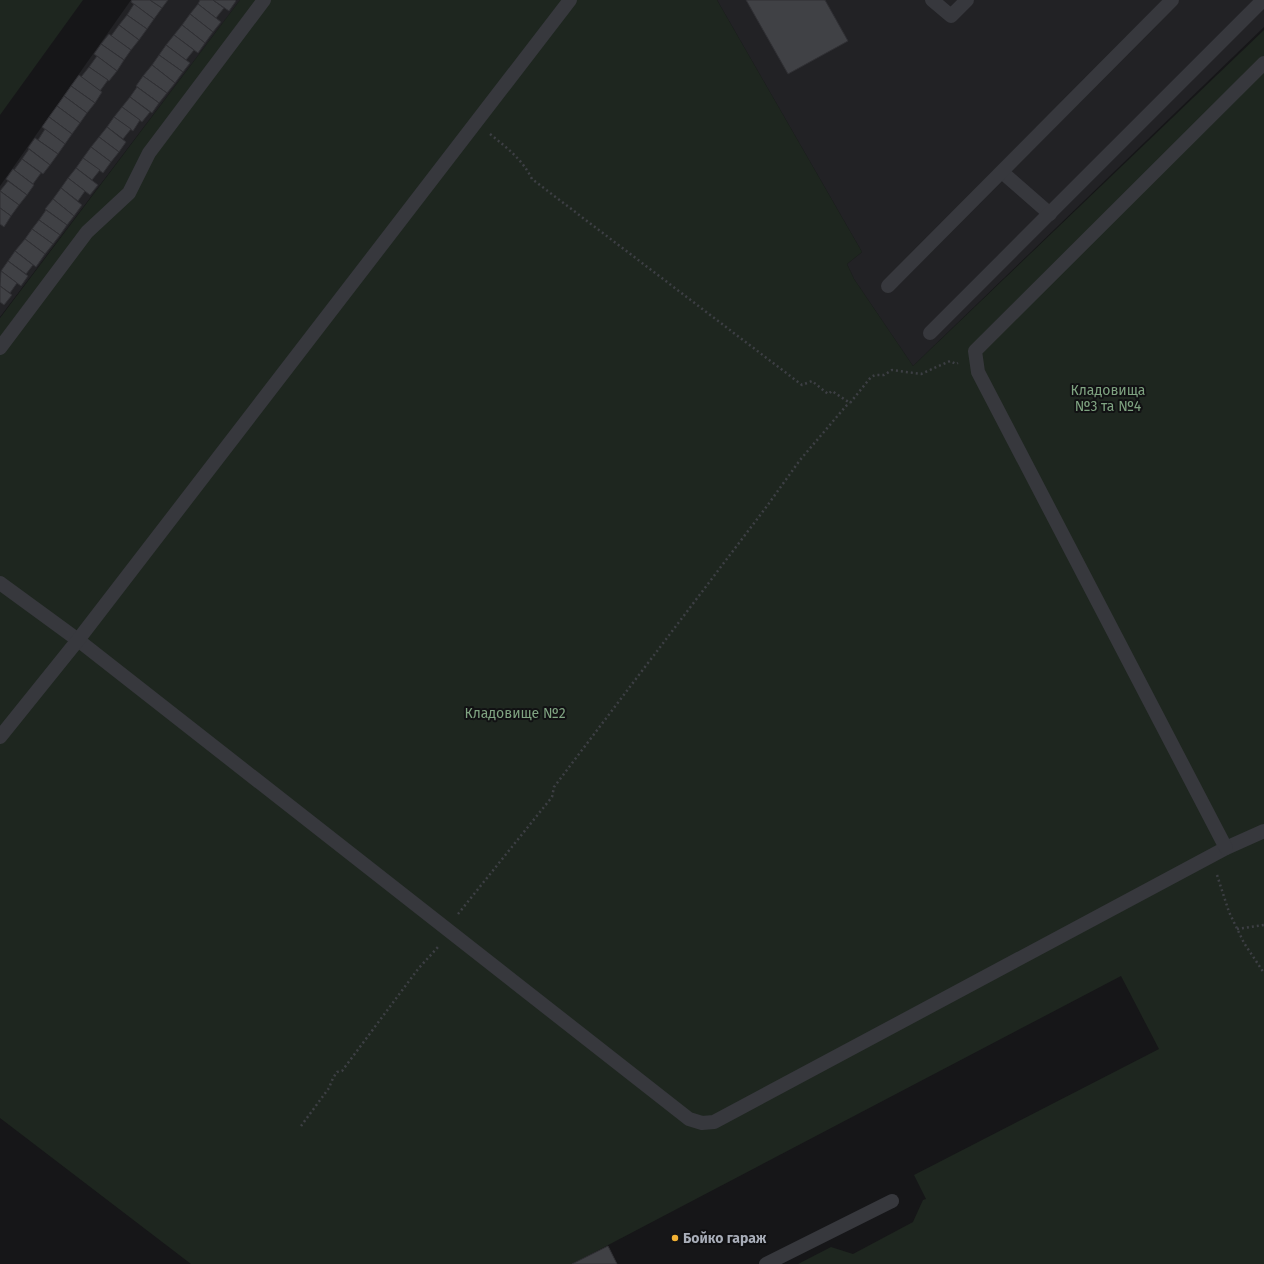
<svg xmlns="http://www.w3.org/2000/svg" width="1264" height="1264" viewBox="0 0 1264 1264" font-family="'Fira Sans',sans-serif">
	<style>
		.built { fill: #222225 }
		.green { fill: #1e261f }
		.building { fill: #404145; stroke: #303034 }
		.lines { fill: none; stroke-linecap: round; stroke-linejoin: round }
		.path { stroke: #3d3f44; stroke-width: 2.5; stroke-dasharray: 2 3; stroke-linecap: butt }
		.lane { stroke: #37383d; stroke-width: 14 }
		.poi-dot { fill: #f2b134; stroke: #111113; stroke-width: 1.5 }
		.labels { text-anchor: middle; stroke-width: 4; stroke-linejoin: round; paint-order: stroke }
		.park-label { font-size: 14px; fill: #7fa381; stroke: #111113 }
		.poi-label { font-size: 14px; font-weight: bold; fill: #a8adb8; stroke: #111113; text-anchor: start }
	</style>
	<rect width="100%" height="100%" fill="#161618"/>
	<g class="built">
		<polygon points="131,0 240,0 0,317 0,186"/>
		<polygon points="717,0 1264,0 1264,27 913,366 854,279 847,264 862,252"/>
	</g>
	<g class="green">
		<polygon points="0,0 83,0 0,115"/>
		<polygon points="240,0 717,0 862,252 847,264 854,279 913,366 1264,30 1264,1264 798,1264 831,1247 853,1254 913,1222 923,1200 926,1199 914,1175 1159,1049 1121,976 572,1264 191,1264 0,1118 0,318"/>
	</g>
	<g class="building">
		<polygon points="132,0 150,0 162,8 154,19 131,2"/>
		<polygon points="150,0 168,0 162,8"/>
		<polygon points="200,0 213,0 224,8 216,18 198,4"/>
		<polygon points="213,0 235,0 236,1 229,11"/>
		<polygon points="746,0 825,0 848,41 788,74"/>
		<polygon points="134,4 154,19 147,29 127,15"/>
		<polygon points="198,4 221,22 213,32 190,14"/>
		<polygon points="190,14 213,32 205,43 182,25"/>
		<polygon points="127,15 147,29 139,40 119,25"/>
		<polygon points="119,25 139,40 131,50 111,36"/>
		<polygon points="182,25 205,43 198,53 174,35"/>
		<polygon points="109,34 131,50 124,60 101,44"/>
		<polygon points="174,35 194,50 186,60 166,45"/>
		<polygon points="101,44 124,60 117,71 94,54"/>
		<polygon points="166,45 190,63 183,72 159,55"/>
		<polygon points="159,55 183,72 175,83 152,65"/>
		<polygon points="97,56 117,71 109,81 89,67"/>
		<polygon points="152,65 175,83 167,93 143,76"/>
		<polygon points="89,67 108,80 100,91 81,77"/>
		<polygon points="79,75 102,92 95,103 71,86"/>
		<polygon points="143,76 167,93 159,103 136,86"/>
		<polygon points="71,86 95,103 87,113 64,96"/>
		<polygon points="137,87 159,103 152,113 130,97"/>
		<polygon points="64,96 87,113 80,123 57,106"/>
		<polygon points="130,97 150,112 142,122 122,107"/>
		<polygon points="57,106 80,123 72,134 49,117"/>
		<polygon points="122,107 140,120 133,131 114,117"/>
		<polygon points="49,117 72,134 65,144 42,127"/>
		<polygon points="114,117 131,129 123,139 107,127"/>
		<polygon points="107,127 126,142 119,152 99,137"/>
		<polygon points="45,129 65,144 58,154 38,140"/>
		<polygon points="99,137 119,152 111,162 91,147"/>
		<polygon points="35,138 58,154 50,165 28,148"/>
		<polygon points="91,147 111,162 103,173 83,158"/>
		<polygon points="29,149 50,165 43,174 22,159"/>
		<polygon points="83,158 100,170 92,180 76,168"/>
		<polygon points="22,159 41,173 33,184 14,170"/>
		<polygon points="76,168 98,185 90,195 68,178"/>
		<polygon points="13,169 34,185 27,195 6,179"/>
		<polygon points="68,178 85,191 78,201 61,188"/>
		<polygon points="8,181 27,195 19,205 0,191"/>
		<polygon points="61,188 82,205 74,216 53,199"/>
		<polygon points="0,191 19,205 11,216 0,208"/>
		<polygon points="53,199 74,216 67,225 45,209"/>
		<polygon points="0,208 11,216 4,227 0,224"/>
		<polygon points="46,210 67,225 60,235 39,220"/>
		<polygon points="39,220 60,235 53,244 32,229"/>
		<polygon points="32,229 53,244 45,254 25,239"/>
		<polygon points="25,239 45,254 36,267 15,251"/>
		<polygon points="15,251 33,265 26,274 8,261"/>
		<polygon points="8,261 28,276 21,286 1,271"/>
		<polygon points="1,271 17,283 10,293 0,286"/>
		<polygon points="0,286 12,295 4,305 0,302"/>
		<polygon points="608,1246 617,1264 572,1264"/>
	</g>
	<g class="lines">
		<g class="path">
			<path d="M490,134C507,148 522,159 532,179L802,385L812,381L828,394L832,391L850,403L871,377L875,375H884L892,370L921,374L950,361L956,364L958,363"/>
			<polyline points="1217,875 1229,912 1244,943 1264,973"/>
			<polyline points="458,914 552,797 554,787 767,506 800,460 846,406 850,403"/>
			<polyline points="1237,929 1264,925"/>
			<polyline points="301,1126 329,1088 333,1078 337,1072 342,1071 418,969 438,947"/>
		</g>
		<g class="lane">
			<polyline points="932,0 951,16 967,0"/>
			<polyline points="1002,172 1050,214"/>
			<polyline points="888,286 1172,0"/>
			<polyline points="930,333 1263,0"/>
			<polyline points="0,348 87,232 129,193 149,153 264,0"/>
			<polyline points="0,583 78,640 689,1119 702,1123 714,1122 1226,848 1264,831"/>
			<polyline points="0,737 78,640 570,0"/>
			<polyline points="1226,848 978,372 975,351 1264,63"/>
			<polyline points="766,1264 892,1201"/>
		</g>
	</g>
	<circle class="poi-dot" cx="675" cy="1238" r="4"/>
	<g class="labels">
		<g class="park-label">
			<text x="1108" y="395">Кладовища<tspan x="1108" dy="16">№3 та №4</tspan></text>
			<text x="515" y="718">Кладовище №2</text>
		</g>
		<g class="poi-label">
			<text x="683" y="1243">Бойко гараж</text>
		</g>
	</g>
</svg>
